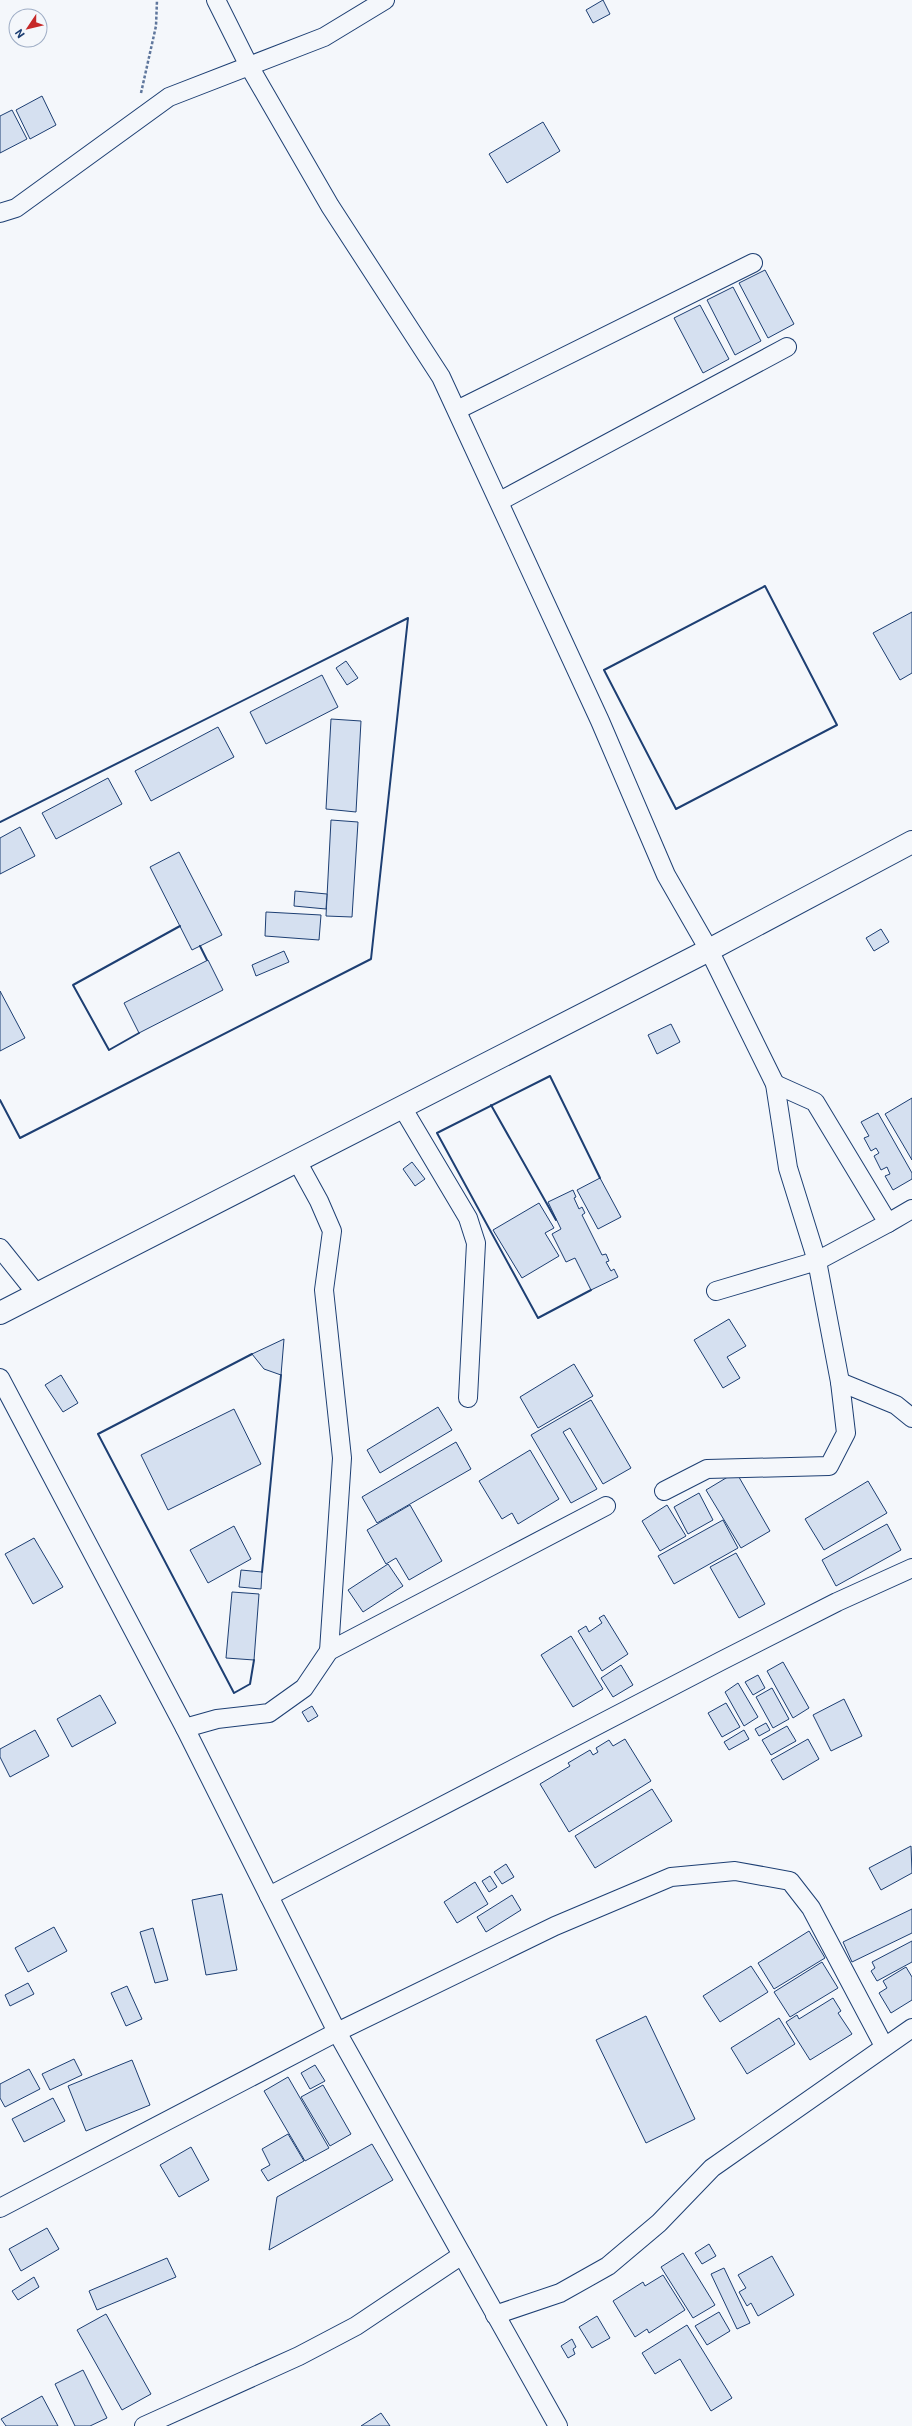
<svg xmlns="http://www.w3.org/2000/svg" width="912" height="2426" viewBox="0 0 912 2426" font-family="Roboto,sans-serif">
	<style>
		.building { fill: #d5e0f0; stroke: #1d3f73 }
		.lines { fill: none; stroke-linecap: round; stroke-linejoin: round }
		.street-casing { stroke: #1d3f73; stroke-width: 20 }
		.secondary-casing { stroke: #1d3f73; stroke-width: 24 }
		.path { stroke: #5e769c; stroke-width: 2.5; stroke-dasharray: 3 2; stroke-linecap: butt }
		.street { stroke: #f4f7fb; stroke-width: 18 }
		.secondary { stroke: #f4f7fb; stroke-width: 22 }
		.wall { stroke: #1d3f73; stroke-width: 2 }
	</style>
	<rect width="100%" height="100%" fill="#f4f7fb"/>
	<g class="building">
		<polygon points="603,0 610,14 593,23 586,10"/>
		<polygon points="42,96 56,125 30,139 16,110"/>
		<polygon points="12,110 27,139 0,153 0,116"/>
		<polygon points="543,122 560,151 507,183 489,154"/>
		<polygon points="765,270 794,324 768,338 739,283"/>
		<polygon points="733,287 761,341 735,355 707,300"/>
		<polygon points="700,305 729,359 703,373 674,318"/>
		<polygon points="912,612 912,673 900,680 873,633"/>
		<polygon points="346,661 358,678 347,685 336,668"/>
		<polygon points="322,675 338,707 266,744 250,712"/>
		<polygon points="331,719 361,721 356,812 326,809"/>
		<polygon points="218,727 234,757 151,801 135,771"/>
		<polygon points="108,778 122,804 56,839 42,813"/>
		<polygon points="331,820 358,822 352,917 326,916"/>
		<polygon points="20,827 35,856 0,874 0,838"/>
		<polygon points="179,852 222,935 192,950 150,867"/>
		<polygon points="295,891 327,894 326,909 294,906"/>
		<polygon points="266,912 321,915 319,940 265,936"/>
		<polygon points="881,929 889,942 874,951 866,938"/>
		<polygon points="284,951 289,962 256,976 252,965"/>
		<polygon points="208,960 223,990 139,1033 124,1003"/>
		<polygon points="0,991 25,1038 0,1051"/>
		<polygon points="671,1024 680,1042 657,1054 648,1035"/>
		<polygon points="912,1098 912,1160 885,1114"/>
		<polygon points="878,1113 912,1173 912,1179 893,1190 885,1176 890,1174 887,1167 881,1170 874,1156 879,1153 876,1148 871,1151 864,1138 869,1136 861,1122"/>
		<polygon points="412,1162 425,1179 415,1186 403,1169"/>
		<polygon points="600,1178 621,1217 598,1229 577,1190"/>
		<polygon points="573,1190 576,1197 574,1198 579,1209 582,1207 585,1213 582,1215 602,1255 606,1254 609,1261 606,1262 611,1271 614,1269 618,1277 591,1290 575,1258 566,1262 552,1234 561,1229 548,1202"/>
		<polygon points="539,1203 554,1228 545,1233 559,1256 522,1278 493,1230"/>
		<polygon points="729,1319 746,1346 727,1357 740,1378 723,1388 694,1340"/>
		<polygon points="284,1339 281,1375 264,1369 252,1354"/>
		<polygon points="574,1364 593,1396 538,1428 520,1397"/>
		<polygon points="61,1375 78,1403 63,1412 45,1385"/>
		<polygon points="591,1400 631,1468 603,1484 570,1428 563,1432 597,1489 571,1503 531,1435"/>
		<polygon points="438,1407 452,1430 380,1473 367,1450"/>
		<polygon points="234,1409 261,1464 168,1510 141,1455"/>
		<polygon points="456,1442 471,1469 377,1523 362,1497"/>
		<polygon points="530,1450 559,1499 518,1524 512,1513 502,1519 479,1481"/>
		<polygon points="736,1472 770,1531 741,1548 706,1490"/>
		<polygon points="868,1481 887,1513 824,1550 805,1519"/>
		<polygon points="699,1493 713,1520 688,1534 674,1507"/>
		<polygon points="410,1505 442,1561 409,1580 396,1558 386,1564 367,1530"/>
		<polygon points="667,1505 686,1536 660,1551 642,1521"/>
		<polygon points="723,1520 738,1548 674,1584 658,1556"/>
		<polygon points="887,1524 901,1550 836,1586 822,1560"/>
		<polygon points="234,1526 251,1559 208,1583 190,1550"/>
		<polygon points="34,1538 63,1587 33,1604 5,1554"/>
		<polygon points="736,1553 765,1604 739,1618 710,1567"/>
		<polygon points="388,1564 403,1586 363,1612 348,1590"/>
		<polygon points="241,1570 262,1572 261,1589 239,1587"/>
		<polygon points="232,1592 259,1594 254,1660 226,1658"/>
		<polygon points="604,1615 628,1654 602,1671 578,1631 586,1626 589,1632 602,1623 599,1618"/>
		<polygon points="571,1636 603,1689 573,1707 541,1655"/>
		<polygon points="783,1662 809,1708 793,1718 767,1671"/>
		<polygon points="621,1665 633,1685 613,1697 601,1678"/>
		<polygon points="758,1675 765,1688 753,1695 745,1682"/>
		<polygon points="738,1683 758,1717 744,1726 725,1692"/>
		<polygon points="772,1688 789,1719 773,1728 756,1697"/>
		<polygon points="100,1695 116,1723 72,1747 57,1719"/>
		<polygon points="844,1699 862,1736 831,1751 813,1715"/>
		<polygon points="726,1703 740,1727 722,1737 708,1713"/>
		<polygon points="312,1706 318,1716 308,1722 302,1712"/>
		<polygon points="766,1723 770,1730 759,1736 755,1729"/>
		<polygon points="787,1726 796,1741 771,1755 762,1740"/>
		<polygon points="35,1730 49,1756 10,1777 0,1757 0,1749"/>
		<polygon points="744,1730 749,1739 729,1750 724,1742"/>
		<polygon points="625,1739 651,1781 569,1832 540,1784 570,1766 568,1763 590,1750 593,1755 598,1752 596,1748 609,1740 613,1746"/>
		<polygon points="808,1739 819,1759 783,1780 771,1760"/>
		<polygon points="652,1789 672,1821 595,1868 575,1836"/>
		<polygon points="911,1846 912,1873 881,1890 869,1868"/>
		<polygon points="506,1864 514,1877 502,1884 494,1872"/>
		<polygon points="490,1876 497,1887 489,1892 482,1881"/>
		<polygon points="475,1882 488,1904 457,1923 444,1902"/>
		<polygon points="222,1894 237,1970 206,1975 192,1900"/>
		<polygon points="512,1895 521,1910 486,1932 477,1917"/>
		<polygon points="912,1909 912,1933 852,1962 843,1942"/>
		<polygon points="54,1927 67,1951 28,1972 15,1948"/>
		<polygon points="153,1928 168,1980 155,1983 140,1932"/>
		<polygon points="809,1931 825,1958 774,1989 758,1963"/>
		<polygon points="912,1941 912,1962 877,1981 871,1971 875,1968 872,1962"/>
		<polygon points="822,1962 838,1988 790,2017 774,1992"/>
		<polygon points="751,1966 768,1992 720,2022 703,1996"/>
		<polygon points="906,1967 912,1977 912,2000 891,2013 879,1993 887,1988 883,1981"/>
		<polygon points="28,1983 34,1994 10,2006 5,1995"/>
		<polygon points="127,1986 142,2019 126,2026 111,1993"/>
		<polygon points="833,1998 841,2011 838,2013 852,2034 810,2060 786,2022 797,2015 799,2019"/>
		<polygon points="646,2016 695,2119 646,2143 596,2040"/>
		<polygon points="779,2018 795,2044 747,2074 731,2048"/>
		<polygon points="74,2059 82,2075 50,2090 42,2074"/>
		<polygon points="132,2060 150,2105 86,2131 68,2086"/>
		<polygon points="315,2065 325,2081 310,2089 301,2073"/>
		<polygon points="29,2069 40,2089 5,2107 0,2098 0,2084"/>
		<polygon points="288,2077 329,2148 305,2161 264,2091"/>
		<polygon points="323,2085 351,2134 330,2146 301,2097"/>
		<polygon points="53,2098 65,2121 24,2142 12,2119"/>
		<polygon points="288,2134 304,2161 268,2181 261,2170 270,2165 262,2149"/>
		<polygon points="372,2144 393,2180 269,2250 277,2197"/>
		<polygon points="191,2147 209,2180 179,2197 160,2165"/>
		<polygon points="47,2228 59,2249 21,2271 9,2249"/>
		<polygon points="709,2244 716,2256 702,2264 695,2253"/>
		<polygon points="683,2253 715,2305 693,2318 661,2267"/>
		<polygon points="772,2256 794,2295 758,2316 751,2303 747,2306 739,2292 746,2288 738,2275"/>
		<polygon points="167,2258 176,2277 97,2310 89,2291"/>
		<polygon points="724,2268 750,2323 737,2329 711,2274"/>
		<polygon points="663,2275 685,2310 649,2333 647,2329 635,2337 613,2301 643,2282 645,2286"/>
		<polygon points="34,2277 39,2287 18,2300 12,2291"/>
		<polygon points="719,2312 730,2331 707,2345 695,2326"/>
		<polygon points="106,2314 151,2394 122,2410 77,2330"/>
		<polygon points="597,2316 610,2338 592,2348 579,2327"/>
		<polygon points="687,2325 732,2398 711,2411 680,2359 655,2374 642,2353"/>
		<polygon points="572,2339 576,2347 573,2349 575,2354 568,2358 561,2346"/>
		<polygon points="83,2370 107,2418 90,2426 75,2426 55,2384"/>
		<polygon points="42,2396 58,2426 6,2426 1,2419"/>
		<polygon points="381,2413 390,2426 361,2426"/>
	</g>
	<g class="lines">
		<g class="street-casing">
			<g id="street">
				<polyline points="216,0 249,66 330,206 441,377 600,721 666,875 709,950 775,1084 788,1168 817,1261 840,1382 846,1433 829,1466 707,1469 664,1491"/>
				<polyline points="0,213 16,208 169,97 324,37 385,0"/>
				<polyline points="457,410 753,263"/>
				<polyline points="500,501 787,347"/>
				<polyline points="402,1107 468,1218 476,1243 468,1398"/>
				<polyline points="297,1161 319,1201 332,1231 324,1290 342,1458 329,1651"/>
				<polyline points="888,1223 912,1209"/>
				<polyline points="0,1248 36,1293"/>
				<polyline points="716,1291 817,1261 888,1223 815,1102 775,1084"/>
				<polyline points="0,1378 185,1728 337,2032 558,2426"/>
				<polyline points="840,1382 896,1405 912,1418"/>
				<polyline points="185,1728 217,1719 269,1713 304,1688 329,1651 606,1506"/>
				<polyline points="269,1896 721,1661 837,1602 912,1568"/>
				<polyline points="0,2208 337,2032 555,1926 671,1877 735,1871 790,1881 811,1908 884,2046"/>
				<polyline points="495,2315 560,2293 608,2266 659,2223 712,2168 912,2028"/>
				<polyline points="144,2426 299,2356 356,2326 462,2255"/>
			</g>
		</g>
		<g class="secondary-casing">
			<polyline id="secondary" points="0,1313 709,950 912,842"/>
		</g>
		<polyline class="path" points="141,93 156,26 157,0"/>
		<use href="#street" class="street"/>
		<use href="#secondary" class="secondary"/>
		<g class="wall">
			<polygon points="765,586 837,725 676,809 604,670"/>
			<polyline points="0,822 408,618 371,959 20,1138 0,1100"/>
			<polyline points="200,946 207,960"/>
			<polyline points="139,1033 109,1050 73,985 180,926"/>
			<polyline points="491,1105 556,1220"/>
			<polyline points="591,1290 538,1318 437,1133 550,1076 600,1178"/>
			<polyline points="252,1354 98,1434 234,1693 250,1684 254,1660"/>
			<polyline points="262,1572 281,1375"/>
		</g>
	</g>
	<g transform="translate(28 28) rotate(235)"><circle r="19" fill="#f4f7fb" stroke="#9eadc5"/>
	<path d="M0-3L7 15L0 10L-7 15Z" fill="#c62828"/>
	<text y="-6" font-size="11" font-weight="bold" text-anchor="middle" fill="#1d3f73">N</text>
	</g>
</svg>
